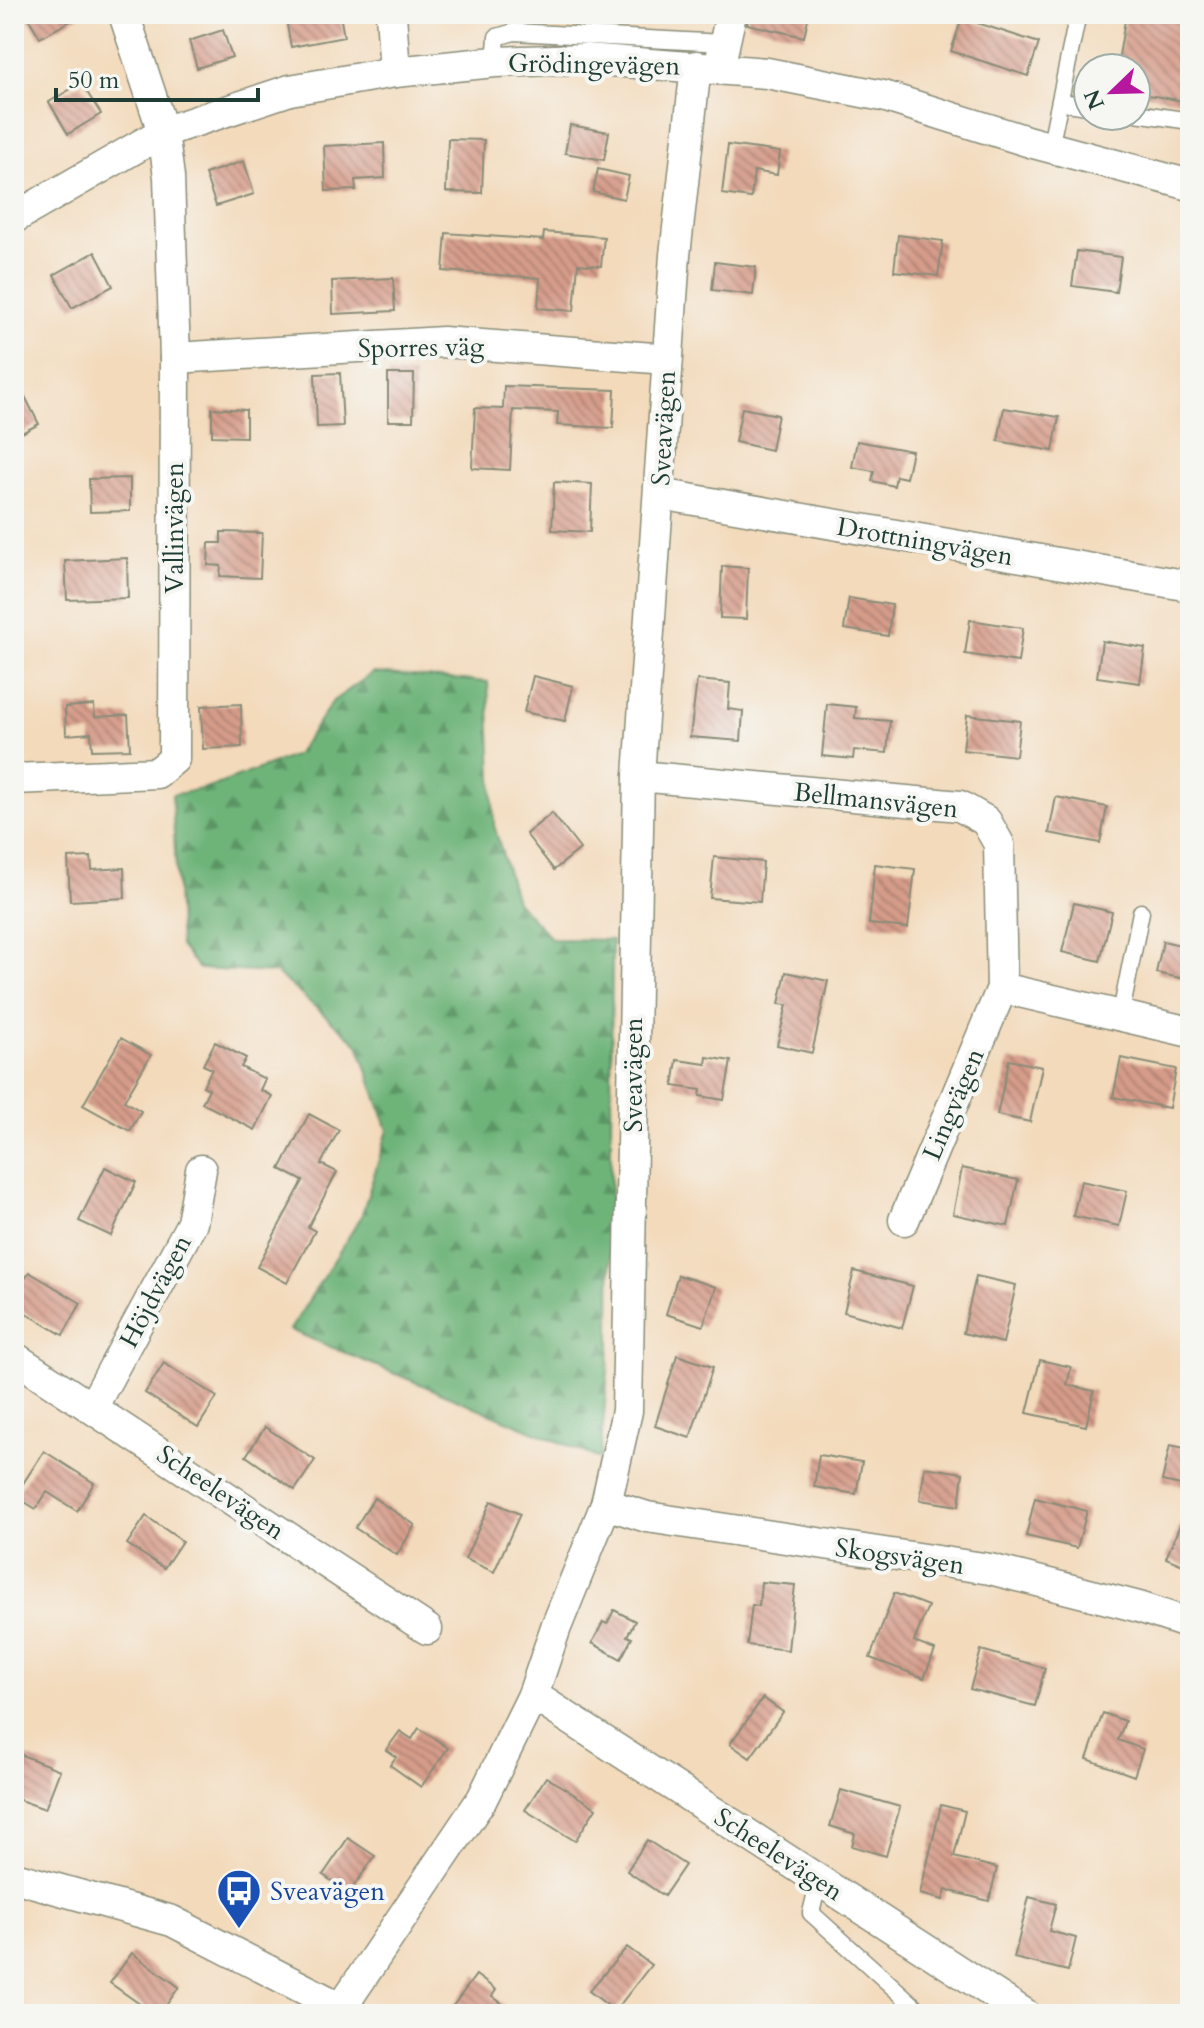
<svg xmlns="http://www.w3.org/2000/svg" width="1204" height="2028" viewBox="0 0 1204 2028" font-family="Cardo,serif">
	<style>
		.forest { fill: url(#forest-firs); stroke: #467856; stroke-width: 2 }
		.building { fill: url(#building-back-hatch) }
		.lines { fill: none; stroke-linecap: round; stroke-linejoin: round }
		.lane-casing { stroke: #898c78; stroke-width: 19 }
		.street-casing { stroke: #898c78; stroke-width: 33 }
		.lane { stroke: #fff; stroke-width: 16 }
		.street { stroke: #fff; stroke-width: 30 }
		.labels { text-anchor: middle; stroke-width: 8; stroke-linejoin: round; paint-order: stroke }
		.street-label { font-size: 26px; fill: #1f3d34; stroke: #f6f6f2 }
		.transit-label { font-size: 26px; fill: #164399; stroke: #f6f6f2; text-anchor: start }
	</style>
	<defs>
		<pattern id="forest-firs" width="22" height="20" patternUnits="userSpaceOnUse" patternTransform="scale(2)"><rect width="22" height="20" fill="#6eb479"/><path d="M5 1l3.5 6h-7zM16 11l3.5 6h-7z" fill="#5a9464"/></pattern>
		<pattern id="building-back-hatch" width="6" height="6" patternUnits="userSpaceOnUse" patternTransform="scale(2)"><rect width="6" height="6" fill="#d69c8a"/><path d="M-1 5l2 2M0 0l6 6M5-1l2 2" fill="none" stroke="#ad8072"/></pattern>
	</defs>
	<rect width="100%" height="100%" fill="#f6f6f2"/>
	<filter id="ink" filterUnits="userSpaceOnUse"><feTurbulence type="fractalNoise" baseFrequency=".0125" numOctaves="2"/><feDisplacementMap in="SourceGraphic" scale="16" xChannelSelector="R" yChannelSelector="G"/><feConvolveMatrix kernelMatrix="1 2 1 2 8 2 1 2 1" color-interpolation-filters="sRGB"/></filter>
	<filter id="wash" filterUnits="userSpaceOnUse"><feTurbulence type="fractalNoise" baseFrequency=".006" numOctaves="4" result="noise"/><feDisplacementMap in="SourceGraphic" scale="32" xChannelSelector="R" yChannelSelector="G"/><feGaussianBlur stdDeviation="1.8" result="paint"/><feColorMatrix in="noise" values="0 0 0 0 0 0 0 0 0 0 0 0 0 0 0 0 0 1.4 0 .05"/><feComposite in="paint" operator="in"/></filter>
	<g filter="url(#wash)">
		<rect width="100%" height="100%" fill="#f3dabb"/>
		<polygon class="forest" points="373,673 488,682 494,825 516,901 552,939 612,940 610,1348 600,1459 290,1330 361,1217 388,1130 358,1044 276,973 199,969 180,946 172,795 211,787 296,755 333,701"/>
		<g id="blocks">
			<g class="building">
				<polygon points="26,14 83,14 40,38"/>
				<polygon points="285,14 340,14 344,37 291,47"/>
				<polygon points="748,14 809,14 804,37 747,24"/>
				<polygon points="1126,14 1190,18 1190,102 1136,93 1136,68 1117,68"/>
				<polygon points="962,18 1039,43 1028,76 951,51"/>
				<polygon points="223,30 232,57 197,68 189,41"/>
				<polygon points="81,83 101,114 68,134 49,102"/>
				<polygon points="570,125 609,132 604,160 565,153"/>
				<polygon points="448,139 484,140 482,193 446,192"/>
				<polygon points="384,143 385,178 355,180 356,190 326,191 324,146"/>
				<polygon points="728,145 780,152 777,175 754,171 751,198 722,194"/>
				<polygon points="244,161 254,194 216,206 205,174"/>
				<polygon points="598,169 629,176 624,199 593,192"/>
				<polygon points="544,232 604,237 601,266 578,264 574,311 538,308 540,278 443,271 446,233 543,240"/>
				<polygon points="898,235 943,241 938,276 894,271"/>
				<polygon points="1077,251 1121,257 1116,292 1072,286"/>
				<polygon points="95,252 113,286 72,308 54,275"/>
				<polygon points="715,262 756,267 753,295 712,290"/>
				<polygon points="393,278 395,311 333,314 332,281"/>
				<polygon points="340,373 343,426 317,427 315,374"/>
				<polygon points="388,374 414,374 413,421 388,421"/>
				<polygon points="14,375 39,424 14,437"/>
				<polygon points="504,386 615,390 613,428 557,425 558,412 513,410 510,470 472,468 475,408 503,409"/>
				<polygon points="212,408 246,410 246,437 212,436"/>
				<polygon points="742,408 778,415 771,450 735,442"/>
				<polygon points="1004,408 1059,417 1053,451 998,441"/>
				<polygon points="857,441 912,451 906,478 896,476 894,486 872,481 874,471 852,467"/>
				<polygon points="130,478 130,511 90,512 89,479"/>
				<polygon points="554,482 592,484 590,532 552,530"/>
				<polygon points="221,532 262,533 260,578 220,576 221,566 208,565 209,543 221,543"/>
				<polygon points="127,558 128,598 67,600 65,561"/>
				<polygon points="722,566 748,568 746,619 720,618"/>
				<polygon points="849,598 892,605 888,636 844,629"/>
				<polygon points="970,620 1023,628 1018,662 965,654"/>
				<polygon points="1102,641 1145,648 1140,683 1097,677"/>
				<polygon points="533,676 573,686 565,721 524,712"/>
				<polygon points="697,680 730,683 728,709 743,711 741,741 690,737"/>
				<polygon points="241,704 242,747 203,749 201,706"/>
				<polygon points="827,704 856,707 855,718 890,721 887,753 854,750 853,759 822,756"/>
				<polygon points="94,705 95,717 128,715 130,749 92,750 91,733 66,735 65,707"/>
				<polygon points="967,715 1020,721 1016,756 963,750"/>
				<polygon points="1056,797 1107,807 1100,843 1049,833"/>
				<polygon points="552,813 580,849 554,870 526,834"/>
				<polygon points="91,857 92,870 124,868 125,898 70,901 68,858"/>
				<polygon points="714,857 763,862 760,902 710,898"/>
				<polygon points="875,864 915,869 908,928 869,924"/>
				<polygon points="1074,903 1112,912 1100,961 1062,952"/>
				<polygon points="1163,941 1190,947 1190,980 1156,973"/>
				<polygon points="786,972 828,981 812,1053 777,1045 787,1005 779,1004"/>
				<polygon points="121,1038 151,1055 124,1101 141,1111 130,1131 83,1105"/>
				<polygon points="215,1042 246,1058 241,1067 265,1079 260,1090 272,1096 255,1130 202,1103 209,1089 203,1086 212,1069 203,1065"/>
				<polygon points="707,1057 731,1061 724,1100 700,1096 701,1090 673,1086 677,1060 706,1064"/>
				<polygon points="1121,1058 1176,1069 1169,1108 1113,1097"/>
				<polygon points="1009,1060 1042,1067 1030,1122 997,1115"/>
				<polygon points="309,1114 339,1130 321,1164 337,1172 308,1227 315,1231 287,1283 257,1267 303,1181 280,1169"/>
				<polygon points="105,1167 136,1182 111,1236 79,1221"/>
				<polygon points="962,1168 1018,1180 1008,1226 953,1214"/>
				<polygon points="1081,1181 1127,1191 1119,1226 1073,1216"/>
				<polygon points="854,1271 913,1286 902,1328 844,1312"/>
				<polygon points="29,1272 81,1303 63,1335 14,1306 14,1298"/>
				<polygon points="678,1275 716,1287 703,1326 666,1314"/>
				<polygon points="976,1276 1016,1285 1003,1343 963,1333"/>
				<polygon points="677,1355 713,1367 690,1438 655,1426"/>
				<polygon points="1040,1360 1071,1367 1067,1385 1094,1391 1086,1426 1027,1413"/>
				<polygon points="164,1363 217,1397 198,1427 145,1393"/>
				<polygon points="265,1427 315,1460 295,1490 246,1456"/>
				<polygon points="1170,1445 1190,1449 1190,1487 1162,1481"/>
				<polygon points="44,1451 94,1483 77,1511 47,1492 36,1509 15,1496"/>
				<polygon points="819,1455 862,1462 856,1494 814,1487"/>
				<polygon points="925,1467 963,1473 959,1506 920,1500"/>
				<polygon points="374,1498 415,1525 397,1555 355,1528"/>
				<polygon points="1035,1498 1087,1511 1077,1548 1026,1536"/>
				<polygon points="491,1501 520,1514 494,1572 465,1559"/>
				<polygon points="1190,1501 1190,1568 1166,1558"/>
				<polygon points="146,1516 182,1541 164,1568 127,1544"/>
				<polygon points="761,1582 795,1585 788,1650 747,1645 752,1605 759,1606"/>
				<polygon points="894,1593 928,1606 914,1642 935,1650 924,1678 870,1658"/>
				<polygon points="614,1610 635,1621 627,1636 632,1638 621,1659 592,1643 603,1622 607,1624"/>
				<polygon points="981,1650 1045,1668 1035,1706 970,1689"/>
				<polygon points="763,1698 783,1712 750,1758 730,1744"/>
				<polygon points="1103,1713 1125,1721 1118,1740 1143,1749 1134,1776 1087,1759"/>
				<polygon points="419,1728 448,1748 421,1787 390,1765 396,1757 386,1750 400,1731 412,1739"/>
				<polygon points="14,1752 60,1770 45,1809 14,1798"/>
				<polygon points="546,1777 596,1808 575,1841 525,1810"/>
				<polygon points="841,1790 900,1807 886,1856 852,1846 855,1834 830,1826"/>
				<polygon points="941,1805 965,1811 954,1857 997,1868 989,1901 946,1890 943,1900 920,1894"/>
				<polygon points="348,1838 375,1856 349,1893 323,1875"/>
				<polygon points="647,1840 685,1865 664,1896 627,1871"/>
				<polygon points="1029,1897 1056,1904 1049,1931 1076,1938 1068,1971 1014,1958"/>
				<polygon points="627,1947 651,1965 615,2011 589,1991"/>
				<polygon points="132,1953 179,1987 160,2014 154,2014 110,1983"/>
				<polygon points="476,1975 496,1990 492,1996 516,2014 447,2014"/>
			</g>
		</g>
	</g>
	<g filter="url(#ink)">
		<use href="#blocks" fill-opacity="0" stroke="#898c78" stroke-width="2"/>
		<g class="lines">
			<g class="lane-casing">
				<g id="lane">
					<polyline points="495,62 497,37 514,32 724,43"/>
					<polyline points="1060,102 1088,106"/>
					<polyline points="1136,113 1190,121"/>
					<polyline points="1050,148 1078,14"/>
					<polyline points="1120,1018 1141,912"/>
					<polyline points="819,1880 811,1913 923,2014"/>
				</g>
			</g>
			<g class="street-casing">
				<g id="street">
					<polyline points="391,14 395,72"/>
					<polyline points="719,68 731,14"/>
					<polyline points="14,218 163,132 290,90 395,72 495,62 585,59 767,73 883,96 1030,142 1190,185"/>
					<polyline points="175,358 443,342 667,359"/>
					<polyline points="660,494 1190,586"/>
					<polyline points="639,776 960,806 986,821 999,844 1002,988 1190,1032"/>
					<polyline points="14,779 157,773 174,759 175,358 169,177 163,132 124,14"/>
					<polyline points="904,1220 1002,988"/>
					<polyline points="14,1357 427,1629"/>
					<polyline points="93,1406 192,1223 201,1170"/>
					<polyline points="606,1504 647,1517 990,1569 1139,1607 1190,1624"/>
					<polyline points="533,1695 1025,2014"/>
					<polyline points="14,1877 172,1921 353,2014"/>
					<polyline points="337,2014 482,1799 533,1695 556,1627 606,1504 627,1411 639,776 675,255 696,66"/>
				</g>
			</g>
			<use href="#lane" class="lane"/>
			<use href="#street" class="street"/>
		</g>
	</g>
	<defs>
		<g id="bus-pin" transform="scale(2.3)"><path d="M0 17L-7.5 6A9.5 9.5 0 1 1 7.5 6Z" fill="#1a4fb4" stroke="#f6f6f2"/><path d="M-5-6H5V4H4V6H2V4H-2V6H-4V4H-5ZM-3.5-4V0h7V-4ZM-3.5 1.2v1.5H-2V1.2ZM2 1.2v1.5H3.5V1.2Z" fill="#fff"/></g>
	</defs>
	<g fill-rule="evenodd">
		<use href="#bus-pin" x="239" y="1891"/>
	</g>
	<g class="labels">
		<g class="street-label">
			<text transform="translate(594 64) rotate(1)" y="9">Grödingevägen</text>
			<text transform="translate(421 347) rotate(-1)" y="9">Sporres väg</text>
			<text transform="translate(663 428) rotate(-87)" y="9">Sveavägen</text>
			<text transform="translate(174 528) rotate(-90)" y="9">Vallinvägen</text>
			<text transform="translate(925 541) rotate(10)" y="9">Drottningvägen</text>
			<text transform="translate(876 800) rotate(6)" y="9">Bellmansvägen</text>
			<text transform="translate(633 1075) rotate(-90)" y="9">Sveavägen</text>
			<text transform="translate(953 1104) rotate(-67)" y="9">Lingvägen</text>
			<text transform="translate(155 1291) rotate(-62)" y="9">Höjdvägen</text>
			<text transform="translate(221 1492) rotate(34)" y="9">Scheelevägen</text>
			<text transform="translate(900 1556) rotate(8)" y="9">Skogsvägen</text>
			<text transform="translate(779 1854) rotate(33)" y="9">Scheelevägen</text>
		</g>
		<g class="transit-label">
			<text x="270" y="1900">Sveavägen</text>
		</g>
	</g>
	<rect width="1204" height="2028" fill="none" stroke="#f6f6f2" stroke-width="48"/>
	<g transform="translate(1112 92) rotate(247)"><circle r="38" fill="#f6f6f2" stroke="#a0aca6" stroke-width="2"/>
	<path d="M0-6L14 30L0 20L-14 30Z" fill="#b5179e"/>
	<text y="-12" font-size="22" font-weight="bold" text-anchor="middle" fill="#1f3d34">N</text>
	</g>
	<path d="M56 88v12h202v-12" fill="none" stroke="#1f3d34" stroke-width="4"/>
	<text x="68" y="88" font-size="24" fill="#1f3d34" stroke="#f6f6f2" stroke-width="6" paint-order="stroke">50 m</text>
</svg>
